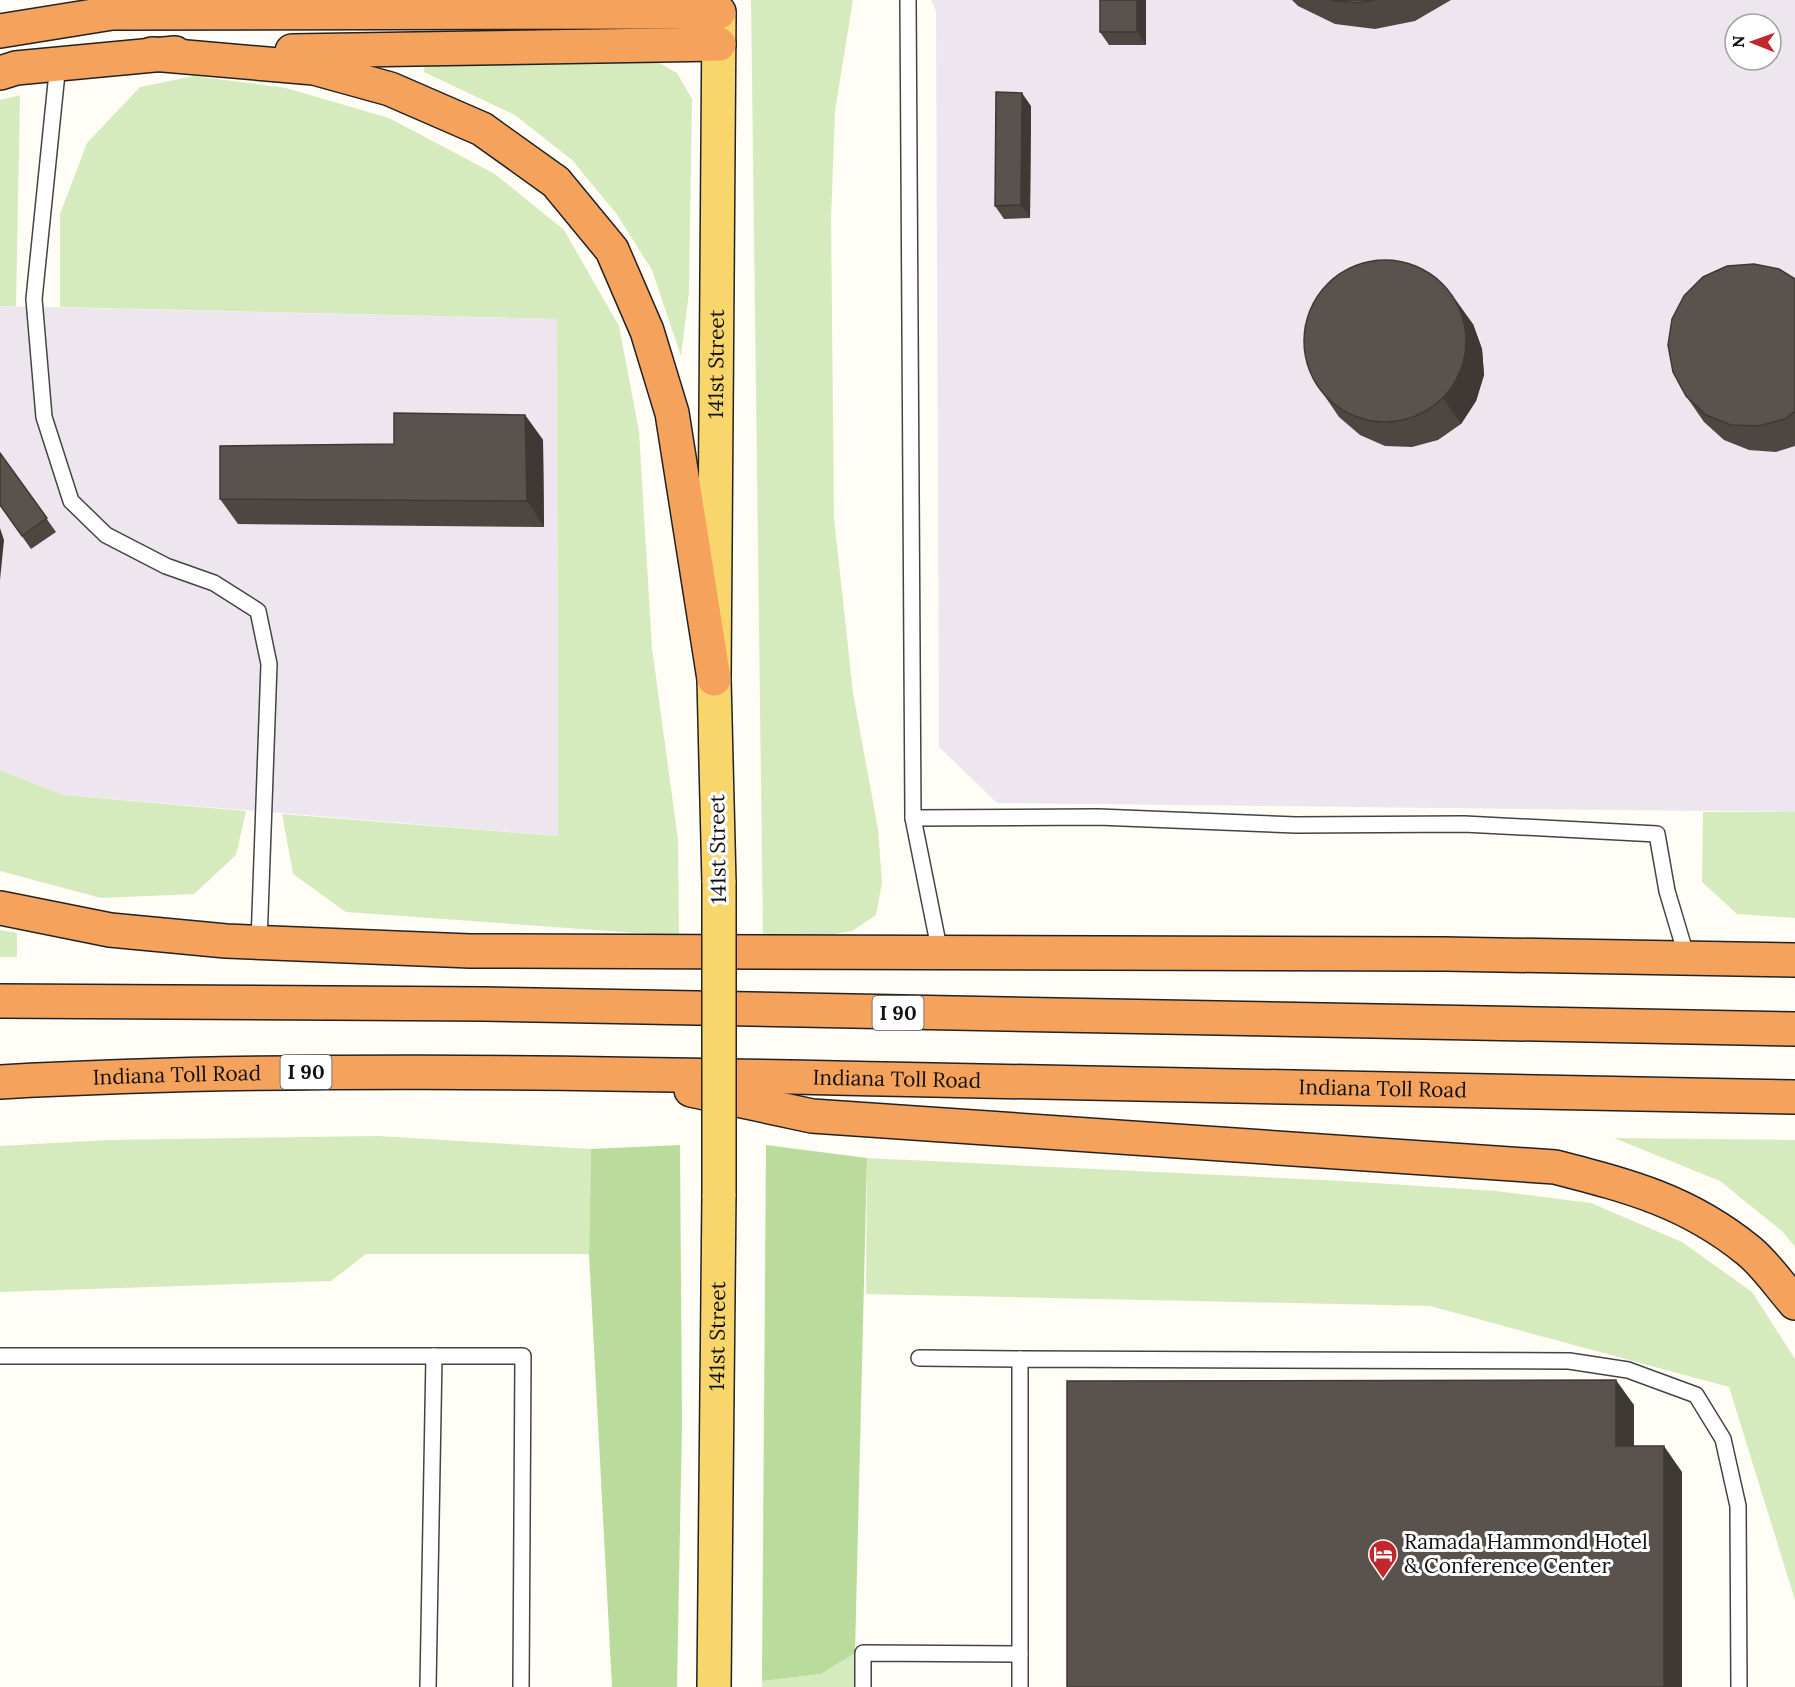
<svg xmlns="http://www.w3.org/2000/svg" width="1795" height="1687" viewBox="0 0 1795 1687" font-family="Lora,serif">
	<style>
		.industrial { fill: #eee6ef; fill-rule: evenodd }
		.green { fill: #d5ebbd }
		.forest { fill: #b9dc9c }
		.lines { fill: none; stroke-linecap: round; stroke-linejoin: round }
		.lane-casing { stroke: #444; stroke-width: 18 }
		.primary-casing { stroke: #222; stroke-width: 36 }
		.highway-casing { stroke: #222; stroke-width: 36 }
		.lane { stroke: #fff; stroke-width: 15 }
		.primary { stroke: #f9d66b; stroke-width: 33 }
		.highway { stroke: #f5a25d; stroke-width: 33 }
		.primary-bridge-casing { stroke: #222; stroke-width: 36; stroke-linecap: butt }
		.primary-bridge { stroke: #f9d66b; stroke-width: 33 }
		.wall { fill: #4d4742 }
		.shaded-wall { fill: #3f3936 }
		.building { fill: #5a524d; stroke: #3f3936; stroke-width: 1.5 }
		.labels { text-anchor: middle; stroke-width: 6; stroke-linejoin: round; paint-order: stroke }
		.shield { fill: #fff; stroke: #585858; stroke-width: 1.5 }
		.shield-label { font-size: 20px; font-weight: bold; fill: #111 }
		.street-label { font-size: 21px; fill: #111; stroke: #fff }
		.poi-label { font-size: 21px; fill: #111; stroke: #fff; text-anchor: start }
	</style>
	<rect width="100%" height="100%" fill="#fffdf5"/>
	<g class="industrial">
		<path d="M931,0H1795V812L997,803L939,747L936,11ZM1735,24H1771V60H1735Z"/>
		<polygon points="0,306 557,319 558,836 63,795 0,770"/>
	</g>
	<g class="green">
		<polygon points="751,0 853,0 835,111 831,219 834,518 853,693 878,829 882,883 876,915 852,931 809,938 763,938"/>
		<polygon points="654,60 677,73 692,99 689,292 681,356 652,270 616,213 572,160 515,115 424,72 425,63"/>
		<polygon points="194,76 286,88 389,118 495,174 564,230 619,326 639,431 652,648 678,840 679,936 346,912 293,874 282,814 558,836 557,319 60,307 60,214 87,143 140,87"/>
		<polygon points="20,95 16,306 0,306 0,100"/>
		<polygon points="0,770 63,795 246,811 236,855 194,894 101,898 0,871"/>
		<polygon points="1703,812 1795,812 1795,918 1737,914 1702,882"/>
		<polygon points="0,930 17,933 17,957 0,957"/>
		<polygon points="378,1136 591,1149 589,1254 366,1254 331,1281 0,1292 0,1146 107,1140"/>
		<polygon points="1614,1138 1795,1140 1795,1247 1782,1231 1720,1181"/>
		<polygon points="867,1158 1344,1181 1496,1191 1591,1203 1682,1242 1752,1292 1795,1359 1795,1600 1729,1387 1430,1306 866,1294"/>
		<polygon points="855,1653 855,1687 762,1687 762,1681 821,1674"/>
	</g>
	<g class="forest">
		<polygon points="680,1145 682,1422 677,1687 612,1687 589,1254 591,1149"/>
		<polygon points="766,1145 867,1158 855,1653 821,1674 762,1681"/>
	</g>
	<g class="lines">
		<g class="lane-casing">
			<g id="lane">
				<polyline points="908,0 913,818 940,953"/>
				<polyline points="58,63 34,299 44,417 71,501 106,535 166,566 214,583 258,611 269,664 259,942"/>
				<polyline points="913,818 1098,817 1296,825 1464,824 1657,834 1667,891 1687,958"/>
				<polyline points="0,1356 523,1356 521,1687"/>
				<polyline points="919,1358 1020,1359"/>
				<polyline points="428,1687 434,1356"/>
				<polyline points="863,1687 863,1653 1020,1654"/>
				<polyline points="1020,1687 1020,1359 1569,1361 1628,1370 1696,1395 1723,1439 1738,1506 1739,1687"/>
			</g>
		</g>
		<g class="primary-casing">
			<g id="primary">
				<path id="s1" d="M719,883L714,679L719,14"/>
				<path id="s2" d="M714,1687L719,1194"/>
			</g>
		</g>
		<g class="highway-casing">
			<g id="highway">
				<polyline points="0,31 112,13 719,12"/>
				<polyline points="292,51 719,44"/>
				<polyline points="152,54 314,68 390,89 482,129 556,182 612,250 647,331 672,413 714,679"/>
				<polyline points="0,73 16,68 175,53"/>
				<polyline points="0,908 110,930 226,941 470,951 1444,954 1795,960"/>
				<polyline points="0,1001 483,1004 1795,1029"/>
				<path id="s3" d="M0,1082C294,1066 589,1073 884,1079C1188,1085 1491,1091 1795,1097"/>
				<path d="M691,1090L812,1116L1555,1167C1629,1186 1688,1201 1749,1251C1766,1265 1780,1286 1795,1303"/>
			</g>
		</g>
		<use href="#lane" class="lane"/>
		<use href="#primary" class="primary"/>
		<use href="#highway" class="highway"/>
		<g class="primary-bridge-casing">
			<polyline id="primary-bridge" points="719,1194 719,883"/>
		</g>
		<use href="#primary-bridge" class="primary-bridge"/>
	</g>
	<g class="wall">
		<polygon points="1146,0 1146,45 1109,45 1100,32"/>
		<polygon points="1292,0 1451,0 1415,21 1375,29 1335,24 1298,6"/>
		<polygon points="1031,106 1030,218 1004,219 995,206"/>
		<polygon points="1795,279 1795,446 1776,452 1749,450 1724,440 1704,422 1686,396"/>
		<polygon points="1473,324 1482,349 1484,375 1476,401 1461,424 1438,440 1412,447 1385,446 1360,435 1339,417 1322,392"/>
		<polygon points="525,415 543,440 544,527 238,524 220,499"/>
		<polygon points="0,453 56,532 31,549 0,505"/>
	</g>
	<g class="shaded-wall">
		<polygon points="1137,0 1146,0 1146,45 1137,32"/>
		<polygon points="1022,93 1031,106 1030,218 1021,205"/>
		<polygon points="1455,299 1473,324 1482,349 1484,375 1476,401 1461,424 1443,398"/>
		<polygon points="525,415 543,440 544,527 527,501"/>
		<polygon points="0,528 4,540 0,580"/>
		<polygon points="1616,1380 1634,1405 1634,1472 1616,1446"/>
		<polygon points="1664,1446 1682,1472 1682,1687 1664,1687"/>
	</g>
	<g class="building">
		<rect x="1100" y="0" width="37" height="32"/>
		<polygon points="1331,0 1375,0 1357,3"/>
		<polygon points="996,92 1022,93 1021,205 995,206"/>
		<circle cx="1385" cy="341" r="81"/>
		<polygon points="1754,264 1779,269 1795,279 1795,411 1785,419 1759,426 1731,425 1706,415 1686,396 1673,372 1668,345 1672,319 1684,296 1703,277 1727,266"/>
		<polygon points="394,413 525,415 527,501 220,499 220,446 394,444"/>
		<polygon points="0,453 47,518 22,536 0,505"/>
		<polygon points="1616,1380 1616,1446 1664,1446 1664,1687 1067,1687 1067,1381"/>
	</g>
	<defs>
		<g id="hotel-pin" transform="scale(1.5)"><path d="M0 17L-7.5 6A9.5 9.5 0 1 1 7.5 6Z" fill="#c4262e" stroke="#fff"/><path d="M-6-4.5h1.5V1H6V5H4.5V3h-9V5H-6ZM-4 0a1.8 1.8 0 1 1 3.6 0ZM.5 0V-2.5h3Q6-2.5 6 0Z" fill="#fff"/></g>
	</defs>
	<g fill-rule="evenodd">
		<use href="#hotel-pin" x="1383" y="1554"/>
	</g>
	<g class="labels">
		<g class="shield">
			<rect x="872.5" y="996" width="51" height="34" rx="4.5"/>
			<rect x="280.5" y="1055" width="51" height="34" rx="4.5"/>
		</g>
		<g class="shield-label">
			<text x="898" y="1020">I 90</text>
			<text x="306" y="1079">I 90</text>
		</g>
		<g class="street-label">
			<text dy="7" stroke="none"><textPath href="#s1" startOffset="519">141st Street</textPath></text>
			<text transform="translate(718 849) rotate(-91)" y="7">141st Street</text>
			<text dy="7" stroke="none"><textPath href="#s3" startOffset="177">Indiana Toll Road</textPath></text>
			<text dy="7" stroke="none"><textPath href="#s3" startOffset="897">Indiana Toll Road</textPath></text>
			<text dy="7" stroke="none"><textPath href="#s3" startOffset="1383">Indiana Toll Road</textPath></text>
			<text dy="7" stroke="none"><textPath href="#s2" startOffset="351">141st Street</textPath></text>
		</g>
		<g class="poi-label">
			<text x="1404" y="1549">Ramada Hammond Hotel<tspan x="1404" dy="24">&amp; Conference Center</tspan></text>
		</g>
	</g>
	<g transform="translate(1753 42) rotate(271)"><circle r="28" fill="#ffffff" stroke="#a0a0a0" stroke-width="1.5"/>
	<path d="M0-4.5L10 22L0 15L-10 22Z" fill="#c4262e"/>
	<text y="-9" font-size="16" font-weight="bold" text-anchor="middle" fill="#111111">N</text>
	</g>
</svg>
